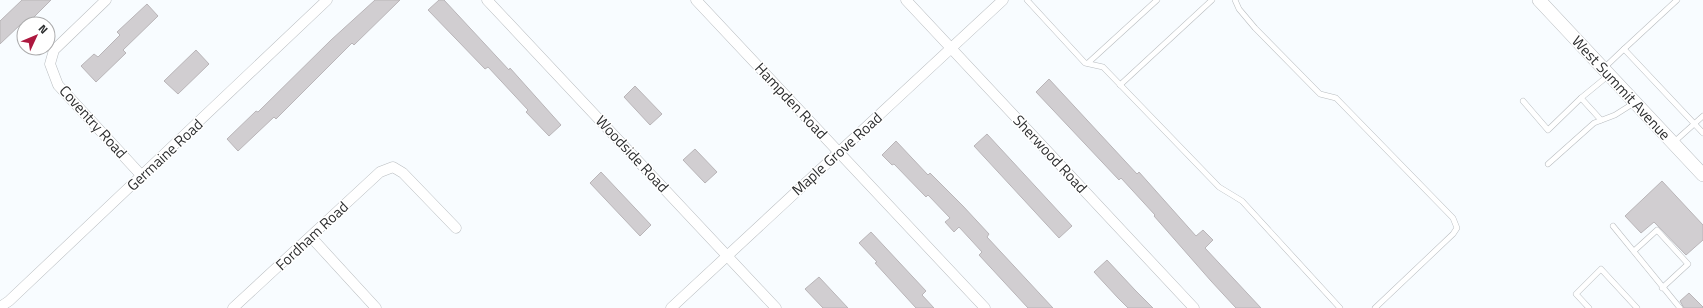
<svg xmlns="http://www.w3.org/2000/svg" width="1703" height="308" viewBox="0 0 1703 308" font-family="'Titillium Web',sans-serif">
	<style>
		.building { fill: #d1ced1; stroke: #b9b5b8 }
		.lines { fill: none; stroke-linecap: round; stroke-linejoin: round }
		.service-casing { stroke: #b9bdc0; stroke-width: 6 }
		.minor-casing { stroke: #b9bdc0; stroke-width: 11 }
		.tertiary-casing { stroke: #b9bdc0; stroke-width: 14 }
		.service { stroke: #fff; stroke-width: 5 }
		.minor { stroke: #fff; stroke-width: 10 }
		.tertiary { stroke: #fff; stroke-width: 13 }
		.labels { text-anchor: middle; stroke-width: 3; stroke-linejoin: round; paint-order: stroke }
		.street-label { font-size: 15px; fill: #2d2e2f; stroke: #fff }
	</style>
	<rect width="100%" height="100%" fill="#f8fcff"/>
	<g class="building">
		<polygon points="22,0 51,0 27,24 24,24 24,27 21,24 0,44 0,21"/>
		<polygon points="375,0 400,0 354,45 352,43 276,119 274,117 238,151 227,139 256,111 258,112 331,40"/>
		<polygon points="439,0 444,0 509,70 510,68 561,125 549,136 526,112 528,110 488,67 485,69 428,10"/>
		<polygon points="147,4 158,16 123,50 126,53 96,82 81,66 94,54 98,57 120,35 117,32"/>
		<polygon points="196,50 209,64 178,94 164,81"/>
		<polygon points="1049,79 1137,174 1139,172 1196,236 1203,230 1213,240 1205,248 1261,308 1236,308 1211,281 1154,216 1155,215 1121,178 1119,180 1036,92"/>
		<polygon points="635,86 662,114 650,125 624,97"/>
		<polygon points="987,134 1072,226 1059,238 974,146"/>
		<polygon points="896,141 928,175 930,173 963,206 989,234 987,237 1053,308 1028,308 979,255 982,252 959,227 954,232 945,222 950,218 928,195 926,197 894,164 892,165 882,155"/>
		<polygon points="695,149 717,172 705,183 683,160"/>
		<polygon points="601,172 651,225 640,236 590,183"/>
		<polygon points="1662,181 1703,225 1703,240 1686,255 1654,222 1641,233 1625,216"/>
		<polygon points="871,232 926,291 922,295 934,308 916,308 875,263 877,262 859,243"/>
		<polygon points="1107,260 1135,290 1153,308 1128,308 1118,298 1094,272"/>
		<polygon points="819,277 848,308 823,308 805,289"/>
		<polygon points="1689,293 1703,307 1703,308 1684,308 1680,301"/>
	</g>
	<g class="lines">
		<g class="service-casing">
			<g id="service">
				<polyline points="1027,0 1085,63 1103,67 1219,187 1242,201 1340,308"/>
				<polyline points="1235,0 1239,9 1255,28 1320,94 1336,98 1453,218 1457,228 1453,234 1375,308"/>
				<polyline points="1624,49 1677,0"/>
				<polyline points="1088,63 1157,0"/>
				<polyline points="1604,68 1624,49 1703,133"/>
				<polyline points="1120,85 1212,0"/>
				<polyline points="1523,101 1548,130 1581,98"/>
				<polyline points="1601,120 1581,98 1609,75"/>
				<polyline points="1673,143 1703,116"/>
				<polyline points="1548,164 1594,123 1615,115 1634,103"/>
				<polyline points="1613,226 1680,308"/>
				<polyline points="1634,251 1657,230 1688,264 1662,288"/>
				<polyline points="1589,308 1576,294 1601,269 1637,308"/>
			</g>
		</g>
		<g class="minor-casing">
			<g id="minor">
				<polyline points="106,0 54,50 50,64 58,85 142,176"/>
				<polyline points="487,0 776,308"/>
				<polyline points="696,0 985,308"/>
				<polyline points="906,0 1194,308"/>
				<polyline points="311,237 376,308"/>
				<polyline points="0,307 9,301 327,0"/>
				<polyline points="233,308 380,172 393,167 403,173 456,228"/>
				<polyline points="671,308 1003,0"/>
			</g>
		</g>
		<g class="tertiary-casing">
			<polyline id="tertiary" points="1539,0 1703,175"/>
		</g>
		<use href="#service" class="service"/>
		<use href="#minor" class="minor"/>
		<use href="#tertiary" class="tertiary"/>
	</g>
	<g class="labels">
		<g class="street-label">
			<text transform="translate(1621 88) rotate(47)" y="5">West Summit Avenue</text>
			<text transform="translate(791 101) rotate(47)" y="5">Hampden Road</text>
			<text transform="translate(93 122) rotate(48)" y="5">Coventry Road</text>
			<text transform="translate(632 154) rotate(47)" y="5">Woodside Road</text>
			<text transform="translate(837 154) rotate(-42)" y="5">Maple Grove Road</text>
			<text transform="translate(1050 154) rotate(47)" y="5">Sherwood Road</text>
			<text transform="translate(165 155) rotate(-43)" y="5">Germaine Road</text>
			<text transform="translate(312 236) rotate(-43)" y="5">Fordham Road</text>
		</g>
	</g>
	<g transform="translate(36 36) rotate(46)"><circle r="19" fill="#ffffff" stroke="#ababac"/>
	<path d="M0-3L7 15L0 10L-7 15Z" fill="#ad183f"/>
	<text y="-6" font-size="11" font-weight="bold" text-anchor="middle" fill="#2d2e2f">N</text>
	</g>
</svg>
